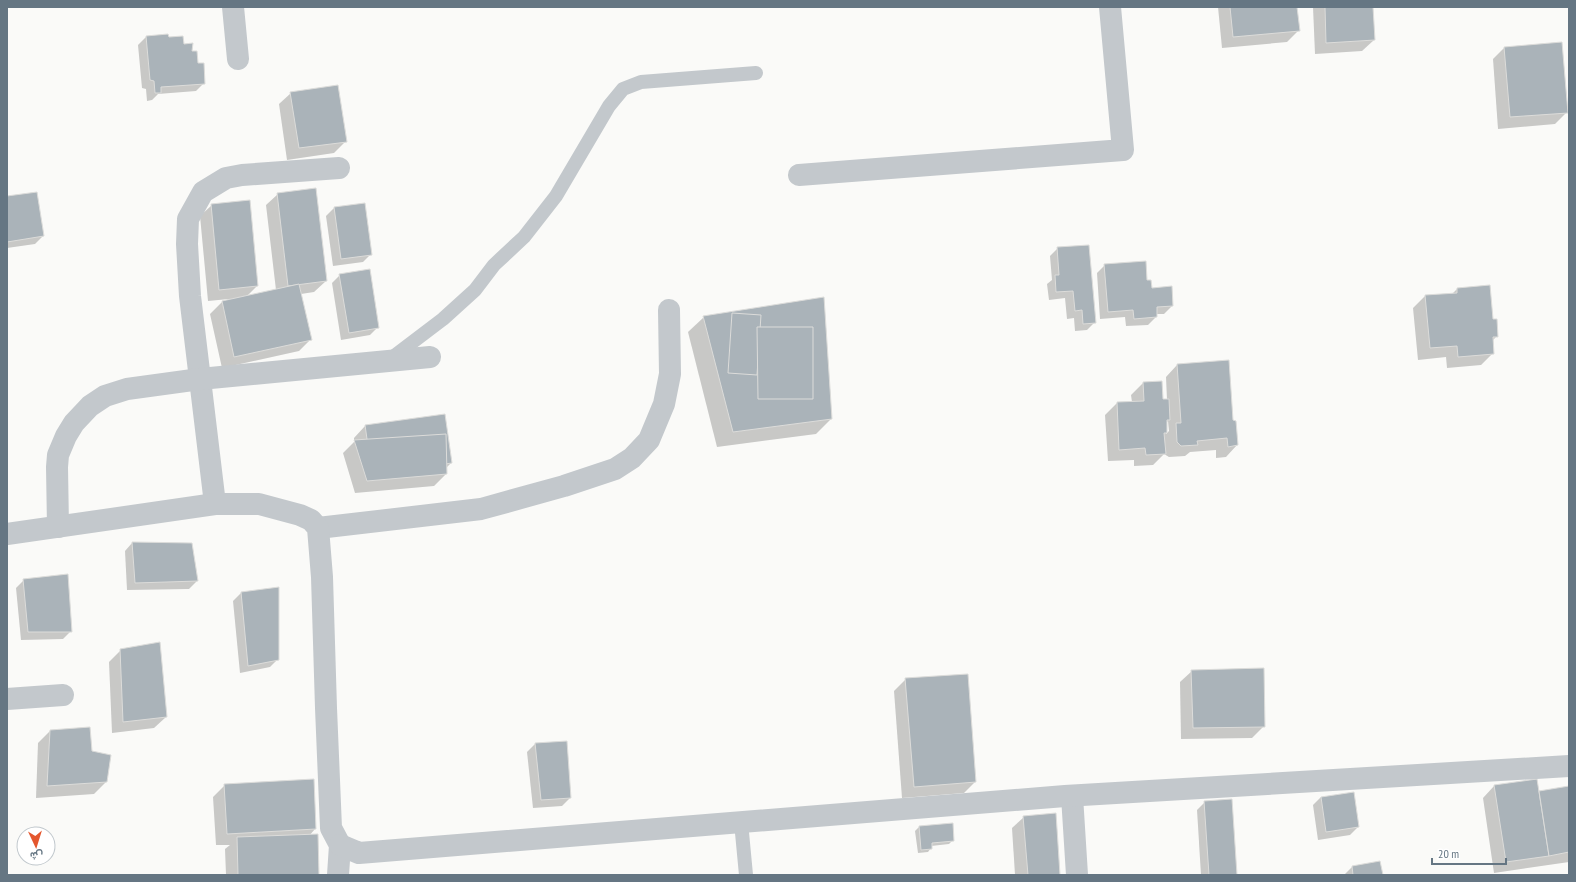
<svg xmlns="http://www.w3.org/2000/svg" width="1576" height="882" viewBox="0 0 1576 882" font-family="'PT Sans Narrow',Vazirmatn,sans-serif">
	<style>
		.shadow { fill: #0003; fill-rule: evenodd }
		.building { fill: #aab3b9; stroke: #dcdcda }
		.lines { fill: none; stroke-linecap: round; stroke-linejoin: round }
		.lane { stroke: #c3c8cc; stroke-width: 14 }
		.street { stroke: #c3c8cc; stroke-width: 22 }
	</style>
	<rect width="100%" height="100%" fill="#fafaf8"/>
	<g class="shadow">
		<polygon points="1218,7 1296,7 1299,30 1287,42 1222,48"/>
		<polygon points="1313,7 1372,7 1374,40 1362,51 1315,54"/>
		<polygon points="146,37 168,39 183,45 191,53 197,64 204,83 196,91 158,94 152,100 147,101 146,89 142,88 138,45"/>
		<polygon points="1504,48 1567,112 1555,124 1498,129 1493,59"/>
		<polygon points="291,93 346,141 334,153 287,160 279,104"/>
		<polygon points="278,194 326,281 314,292 301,294 311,339 299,351 222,368 210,314 222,302 229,300 229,299 208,301 200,216 212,205 257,286 246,297 276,290 266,205"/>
		<polygon points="7,197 43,236 35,244 7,248"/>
		<polygon points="334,208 371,254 363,262 333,266 326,216"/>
		<polygon points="1058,248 1095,322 1087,330 1075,331 1074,318 1067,319 1065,298 1049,300 1047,284 1052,280 1050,256"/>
		<polygon points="1105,265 1146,281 1151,289 1172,306 1164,314 1156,314 1156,317 1148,325 1126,326 1125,317 1100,319 1097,273"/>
		<polygon points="340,275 378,327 370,335 341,340 332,283"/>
		<polygon points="1457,289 1492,320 1497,336 1492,341 1493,353 1481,365 1447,368 1446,357 1418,360 1413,308 1425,296 1452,294"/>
		<polygon points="704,317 831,419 816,434 717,447 688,332"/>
		<path d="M1177,365L1233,421L1237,445L1226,457L1216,458V450L1190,452L1185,456L1169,457L1164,454L1153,465L1134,466V460L1108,461L1105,415L1117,403L1132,402L1131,395L1143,383H1161L1162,400H1167L1166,377ZM1168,421L1169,431L1166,434V423Z"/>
		<polygon points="365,426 451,463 446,468 446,474 434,486 355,493 343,453 354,442 354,438"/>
		<polygon points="132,543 197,581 189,589 127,590 125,551"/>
		<polygon points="24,580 71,631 63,639 21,640 16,588"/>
		<polygon points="241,593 278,659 270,667 240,673 233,601"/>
		<polygon points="121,650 166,717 154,728 112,733 109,662"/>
		<polygon points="1192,671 1264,726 1252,738 1181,739 1180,682"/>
		<polygon points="906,679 975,782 964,793 902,798 894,691"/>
		<polygon points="50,731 91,752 106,782 94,794 36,798 38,743"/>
		<polygon points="566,742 570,798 562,806 533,808 527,752 535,744"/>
		<polygon points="313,780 315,829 309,836 318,875 226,875 225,849 230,845 216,845 213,797 225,785"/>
		<polygon points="1494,786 1538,792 1569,787 1569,862 1494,873 1483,798"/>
		<polygon points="1321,797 1358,827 1350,835 1318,840 1313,805"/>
		<polygon points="1205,802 1236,875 1201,875 1197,810"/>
		<polygon points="1024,817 1059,875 1015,875 1012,828"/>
		<polygon points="952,825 953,840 949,844 931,846 931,848 928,852 918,853 915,831 919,827"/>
		<polygon points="1379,862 1382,875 1344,875 1352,867"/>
	</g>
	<g class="building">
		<polygon points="1230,7 1297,7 1300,31 1233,37"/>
		<polygon points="1325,7 1373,7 1375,40 1326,43"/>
		<polygon points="168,34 169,37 183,36 184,44 193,43 192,51 197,51 198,63 204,63 205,84 161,87 161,93 155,93 154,81 150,80 146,36"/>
		<polygon points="1562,42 1568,113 1510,117 1504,47"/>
		<polygon points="338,85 347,142 299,148 290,92"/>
		<polygon points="316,188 327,281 288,286 277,193"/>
		<polygon points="37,192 44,236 7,242 7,196"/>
		<polygon points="250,200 258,286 219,290 211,204"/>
		<polygon points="365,203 372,255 341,259 334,207"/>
		<polygon points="1089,245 1096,323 1083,324 1082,310 1075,311 1073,291 1056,292 1055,275 1059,275 1057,247"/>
		<polygon points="1146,261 1147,280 1151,280 1152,288 1172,286 1173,306 1157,307 1157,317 1134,319 1133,310 1108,312 1104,264"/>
		<polygon points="370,269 379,328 349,333 339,274"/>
		<polygon points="299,284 312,340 234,357 222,301"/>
		<polygon points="1490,285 1493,319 1497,319 1498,337 1493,337 1494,354 1458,357 1457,346 1430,348 1425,295 1457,293 1457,288"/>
		<polygon points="824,297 832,419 733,432 703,316"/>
		<polygon points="732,313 761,315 757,375 728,373"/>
		<polygon points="757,327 813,327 813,399 758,399"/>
		<polygon points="1229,360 1233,420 1236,421 1238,445 1228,447 1227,438 1197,441 1198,445 1181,446 1177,442 1176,423 1181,423 1177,364"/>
		<polygon points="1162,381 1163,399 1169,399 1170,420 1167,420 1167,433 1164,433 1166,454 1146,455 1145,448 1119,450 1117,402 1144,401 1143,382"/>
		<polygon points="445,414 452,463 372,474 365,425"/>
		<polygon points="446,434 447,474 367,481 354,440"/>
		<polygon points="132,542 192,543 198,581 135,583"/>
		<polygon points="68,574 72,632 28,632 23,579"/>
		<polygon points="279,587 279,660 248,666 241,592"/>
		<polygon points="160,642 167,717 123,722 120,649"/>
		<polygon points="1264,668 1265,727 1193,728 1191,670"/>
		<polygon points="968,674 976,782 914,787 905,678"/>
		<polygon points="90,727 92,751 111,755 107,782 47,786 50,730"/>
		<polygon points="567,741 571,798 541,800 535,743"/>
		<polygon points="314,779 316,829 227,834 224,784"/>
		<polygon points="1537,779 1549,856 1506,862 1494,785"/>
		<polygon points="1569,786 1569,852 1549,856 1539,791"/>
		<polygon points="1354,792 1359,827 1326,832 1321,797"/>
		<polygon points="1232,799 1237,875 1209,875 1204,801"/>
		<polygon points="1056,813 1060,875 1028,875 1023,816"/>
		<polygon points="953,823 954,841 932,843 932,849 921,850 919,826"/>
		<polygon points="318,834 319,875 238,875 237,837"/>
		<polygon points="1380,861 1383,875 1353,875 1352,866"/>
	</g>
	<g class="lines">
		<g class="lane">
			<polyline points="389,360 443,319 475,290 494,265 524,237 556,196 609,106 623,89 641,82 756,73"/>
			<polyline points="741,822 746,875"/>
		</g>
		<g class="street">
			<polyline points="233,7 238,59"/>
			<polyline points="799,175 1123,150 1110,7"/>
			<polyline points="215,504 190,296 187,244 188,219 203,192 226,178 242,175 339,168"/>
			<polyline points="58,527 57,467 58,455 66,436 74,423 90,406 105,396 127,389 200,379 430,357"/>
			<polyline points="318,528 481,509 564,486 615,469 632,458 649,440 664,404 670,374 669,310"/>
			<polyline points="7,534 215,504 259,504 300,515 311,520 318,528 322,577 326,708 331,828 340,845 338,875"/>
			<polyline points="7,699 63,695"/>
			<polyline points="1072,796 1077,875"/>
			<polyline points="340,845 359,853 1065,796 1569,766"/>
		</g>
	</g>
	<rect width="1576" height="882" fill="none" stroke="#657683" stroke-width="16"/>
	<g transform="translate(36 846) rotate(176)"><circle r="19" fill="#ffffff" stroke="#c1c8cd"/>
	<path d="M0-3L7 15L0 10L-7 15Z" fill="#e4572e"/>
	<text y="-6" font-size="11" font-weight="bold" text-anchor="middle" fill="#657683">ش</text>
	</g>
	<path d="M1432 858v6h74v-6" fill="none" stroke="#657683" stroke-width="2"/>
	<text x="1438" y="858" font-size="12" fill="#657683" stroke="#ffffff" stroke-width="3" paint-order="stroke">20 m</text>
</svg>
